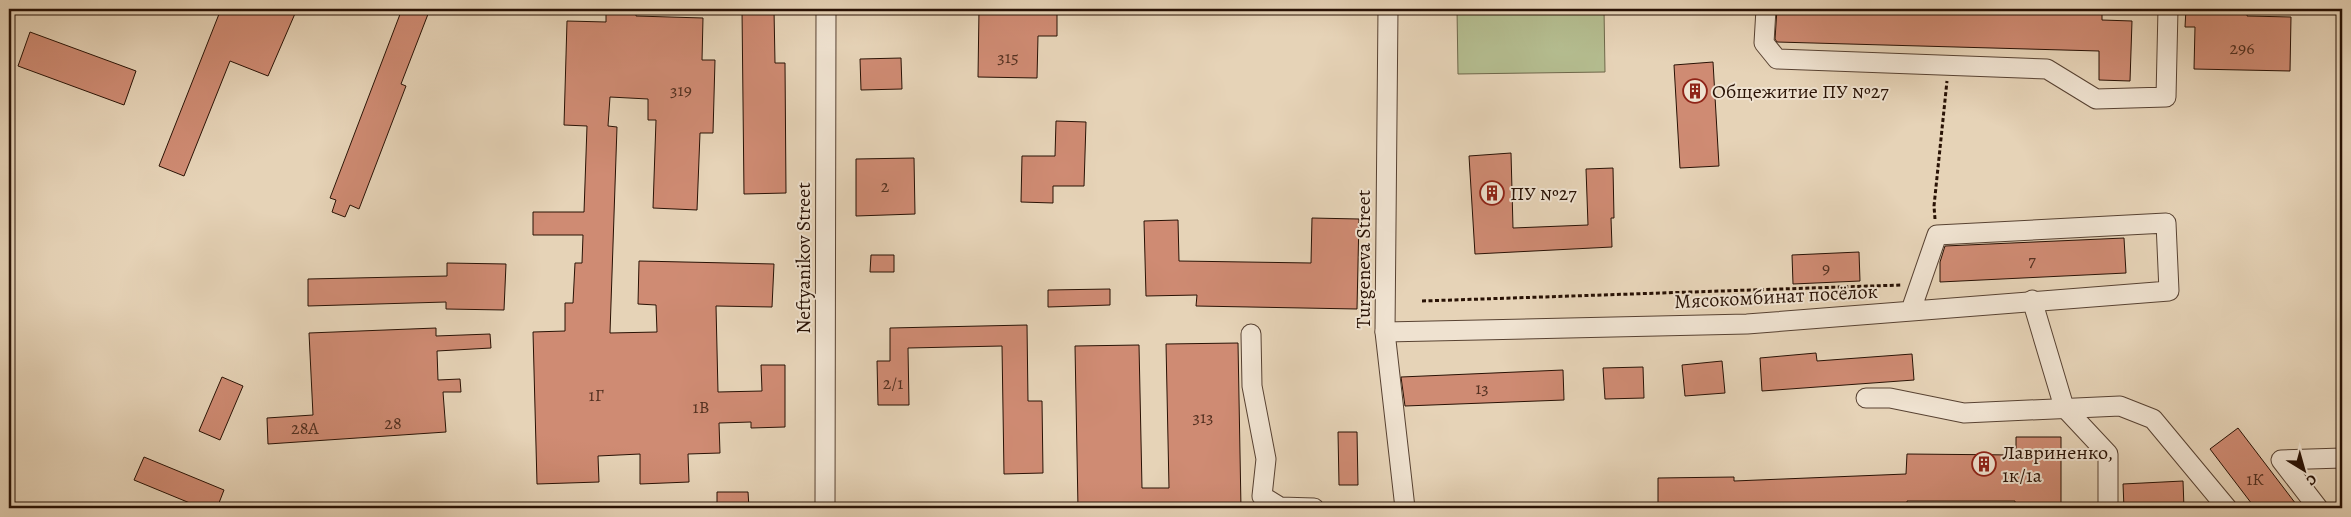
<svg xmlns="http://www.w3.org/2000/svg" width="2351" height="517" viewBox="0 0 2351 517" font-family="Alegreya,serif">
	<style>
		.green { fill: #b4bc8f; stroke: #6e674a }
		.building { fill: #cf8b73; stroke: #291205 }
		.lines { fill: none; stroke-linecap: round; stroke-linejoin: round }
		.minor-casing { stroke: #584232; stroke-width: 21 }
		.path { stroke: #291205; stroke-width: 3; stroke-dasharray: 4 2.5; stroke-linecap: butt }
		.minor { stroke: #efe2d0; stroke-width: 19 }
		.labels { text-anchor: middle; stroke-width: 4; stroke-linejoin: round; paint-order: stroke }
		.number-label { font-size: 18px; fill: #523020 }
		.poi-label { font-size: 20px; fill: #291205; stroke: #efe2d0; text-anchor: start }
		.street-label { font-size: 20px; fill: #291205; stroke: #efe2d0 }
	</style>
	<rect width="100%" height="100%" fill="#e6d3b7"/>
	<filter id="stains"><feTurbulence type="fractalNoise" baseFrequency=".004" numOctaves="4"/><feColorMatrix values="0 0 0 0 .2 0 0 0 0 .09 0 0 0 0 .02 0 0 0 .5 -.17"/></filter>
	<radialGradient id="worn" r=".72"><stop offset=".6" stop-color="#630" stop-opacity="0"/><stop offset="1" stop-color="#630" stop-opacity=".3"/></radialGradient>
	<polygon class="green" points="1457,9 1604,9 1605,72 1458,74"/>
	<g class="building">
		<polygon points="221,9 297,9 268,76 230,61 184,176 159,166"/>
		<polygon points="402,9 430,9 401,84 406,86 359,209 350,205 345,217 332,212 336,200 330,198"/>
		<polygon points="606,9 636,9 636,16 703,18 702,60 715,60 713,133 700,133 697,210 653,208 656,120 648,120 648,99 610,97 608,126 617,127 610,333 657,332 656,305 638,304 639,261 774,264 772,307 716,306 718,392 762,391 761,365 785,365 785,427 751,428 751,422 719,423 720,453 688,454 689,482 640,484 640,454 598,456 599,482 537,484 533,332 565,331 565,303 573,303 575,263 582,263 583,235 533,235 533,212 584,212 587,126 564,125 567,21 606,22"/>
		<polygon points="979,9 1057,9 1057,36 1038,36 1037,78 978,77"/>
		<polygon points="1777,9 1938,9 2102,13 2102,20 2132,21 2130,81 2099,80 2099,51 1777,42 1775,39"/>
		<polygon points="2186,9 2248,9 2247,16 2291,17 2290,71 2194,69 2195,27 2185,27"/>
		<polygon points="742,10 774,10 775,63 785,63 786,193 744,194"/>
		<polygon points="30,32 136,71 124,105 18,66"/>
		<polygon points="901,58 902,89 861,90 860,59"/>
		<polygon points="1713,62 1719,166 1680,168 1674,65"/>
		<polygon points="1056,121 1086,122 1084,186 1053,186 1053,203 1021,202 1022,156 1055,156"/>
		<polygon points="1511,153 1513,228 1588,225 1586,169 1613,168 1614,218 1611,218 1612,247 1475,254 1469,156"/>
		<polygon points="914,158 915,214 856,216 856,159"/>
		<polygon points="1312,218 1359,219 1357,309 1196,306 1197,295 1146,296 1144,221 1178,220 1179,261 1311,263"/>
		<polygon points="2124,238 2126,273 1940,282 1940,262 1945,246"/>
		<polygon points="1859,252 1860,281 1793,284 1792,255"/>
		<polygon points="871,255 894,255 894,272 870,272"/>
		<polygon points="447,263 506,264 504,310 446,309 446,302 308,306 308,279 447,276"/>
		<polygon points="1110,289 1110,305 1048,307 1048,290"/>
		<polygon points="1027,325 1028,401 1042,401 1043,473 1004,474 1002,346 908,348 909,405 878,405 877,361 890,361 890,328"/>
		<polygon points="436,328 436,336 490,334 491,348 437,351 438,380 460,379 461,392 443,392 446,432 268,444 267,418 313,415 309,333"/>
		<polygon points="1238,343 1241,508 1078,508 1075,346 1139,345 1142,488 1169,488 1166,344"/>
		<polygon points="1816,353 1817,361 1912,354 1914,380 1762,391 1760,358"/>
		<polygon points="1722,361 1725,393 1685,396 1682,365"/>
		<polygon points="1643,367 1644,398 1605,399 1603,368"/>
		<polygon points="1563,370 1564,400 1405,406 1401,377"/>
		<polygon points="222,377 243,386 220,440 199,431"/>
		<polygon points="2238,428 2299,508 2255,508 2210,449"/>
		<polygon points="1338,432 1357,432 1358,485 1339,485"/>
		<polygon points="2016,437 2061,437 2061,508 2015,508 2015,501 1907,501 1907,508 1658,508 1658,478 1734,477 1734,481 1906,474 1907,454 2016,455"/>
		<polygon points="144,457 224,490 217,508 202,508 134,480"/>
		<polygon points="2183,481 2184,508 2124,508 2123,484"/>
		<polygon points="717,492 748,492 749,508 717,508"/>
	</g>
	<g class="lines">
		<g class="minor-casing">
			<g id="minor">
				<polyline points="1388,9 1385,332 1405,508"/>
				<polyline points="1766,9 1764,43 1777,59 2047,69 2096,99 2166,97 2168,9"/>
				<polyline points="2032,300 2064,407 2108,454 2108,508"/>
				<polyline points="1385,332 1747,324 2169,291 2166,223 1937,235 1911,310"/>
				<polyline points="1251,334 1252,386 1266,459 1262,496 1280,507 1314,508"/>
				<polyline points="1866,398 1890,398 1964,413 2120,406 2153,419 2227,508"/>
				<polyline points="825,508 826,9"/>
				<polyline points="2318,508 2281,460 2342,458"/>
			</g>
		</g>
		<g class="path">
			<polyline points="1935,219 1934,206 1947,81"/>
			<polyline points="1422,301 1901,285"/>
		</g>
		<use href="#minor" class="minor"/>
	</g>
	<defs>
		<g id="building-ring" transform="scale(1.25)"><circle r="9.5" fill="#efe2d0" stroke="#8f2418" stroke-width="1.5"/><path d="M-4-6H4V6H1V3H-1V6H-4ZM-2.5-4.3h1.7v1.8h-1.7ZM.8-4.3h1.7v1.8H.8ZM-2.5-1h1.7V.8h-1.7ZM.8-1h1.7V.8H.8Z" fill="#8f2418"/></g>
	</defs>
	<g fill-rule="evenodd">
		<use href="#building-ring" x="1695" y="91"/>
		<use href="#building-ring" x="1492" y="193"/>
		<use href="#building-ring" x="1984" y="464"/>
	</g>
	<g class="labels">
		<g class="number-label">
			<text x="2242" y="54">296</text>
			<text x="1008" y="63">315</text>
			<text x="681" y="96">319</text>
			<text x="885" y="192">2</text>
			<text x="2032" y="266">7</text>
			<text x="1826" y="274">9</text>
			<text x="893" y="389">2/1</text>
			<text x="1482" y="394">13</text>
			<text x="596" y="401">1Г</text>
			<text x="701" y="413">1В</text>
			<text x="1203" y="423">313</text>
			<text x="393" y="429">28</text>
			<text x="305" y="434">28А</text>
			<text x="2255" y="485">1К</text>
		</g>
		<g class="poi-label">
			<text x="1712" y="98">Общежитие ПУ №27</text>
			<text x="1510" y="200">ПУ №27</text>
			<text x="2002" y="459">Лавриненко,<tspan x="2002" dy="23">1к/1а</tspan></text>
		</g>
		<g class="street-label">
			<text transform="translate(803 258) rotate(-90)" y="7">Neftyanikov Street</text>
			<text transform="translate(1363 259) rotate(-90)" y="7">Turgeneva Street</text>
			<text transform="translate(1776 296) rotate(-3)" y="7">Мясокомбинат посёлок</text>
		</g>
	</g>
	<rect width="2351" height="517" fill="none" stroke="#e6d3b7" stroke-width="30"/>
	<rect x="10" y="10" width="2331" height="497" fill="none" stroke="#291205" stroke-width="2.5"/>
	<rect x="15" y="15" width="2321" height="487" fill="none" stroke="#291205"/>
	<g transform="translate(2304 470) rotate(143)" stroke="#efe2d0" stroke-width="4" paint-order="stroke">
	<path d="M0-4L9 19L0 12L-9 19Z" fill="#291205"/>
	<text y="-8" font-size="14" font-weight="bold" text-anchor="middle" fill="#291205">С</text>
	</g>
	<rect width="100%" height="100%" filter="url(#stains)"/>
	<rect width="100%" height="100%" fill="url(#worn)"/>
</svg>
